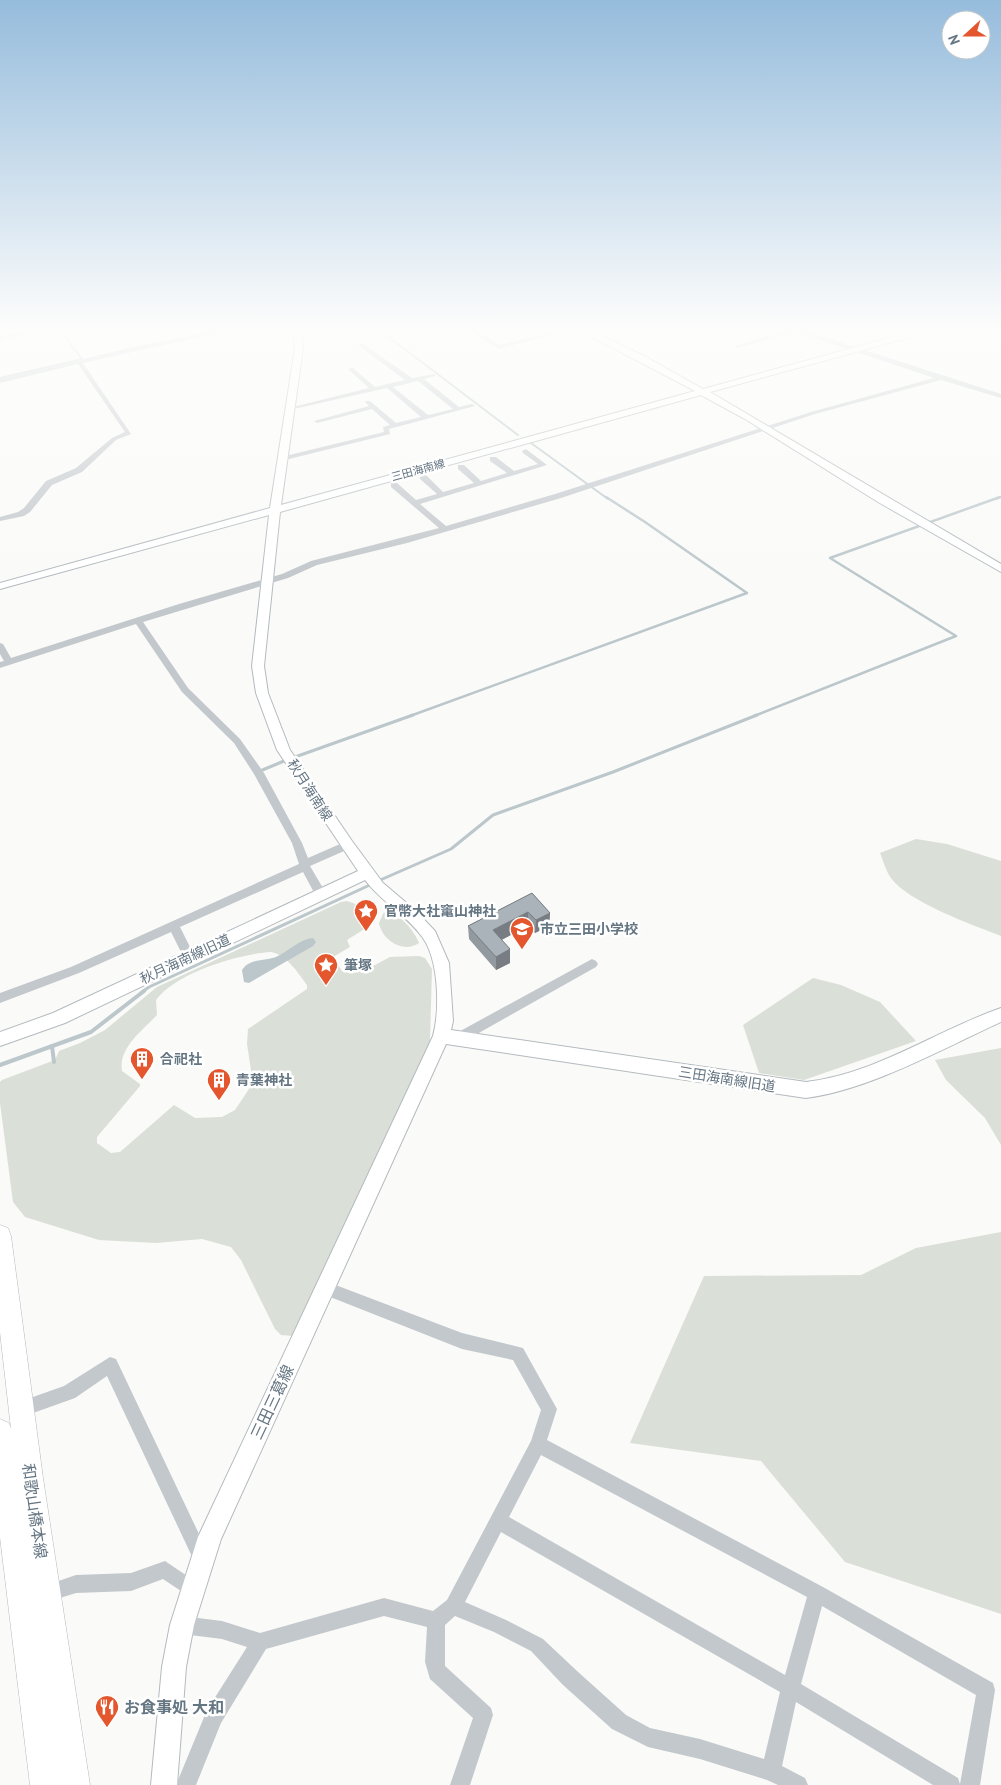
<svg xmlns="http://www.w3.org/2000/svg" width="1001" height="1785" viewBox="0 0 1001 1785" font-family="'PT Sans','Noto Sans JP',sans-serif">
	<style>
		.green { fill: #dadfd7; fill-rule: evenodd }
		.water { fill: #bbc7cb }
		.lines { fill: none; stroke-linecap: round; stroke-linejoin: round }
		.stream-far3 { stroke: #bbc7cb; stroke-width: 2 }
		.stream-far2 { stroke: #bbc7cb; stroke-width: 2.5 }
		.stream-far1 { stroke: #bbc7cb; stroke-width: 3 }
		.stream { stroke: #bbc7cb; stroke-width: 4 }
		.secondary-casing { stroke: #b3babf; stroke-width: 2 }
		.primary-casing { stroke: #b5babe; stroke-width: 1 }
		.street { fill: #c3c8cc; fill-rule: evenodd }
		.secondary { fill: #fff; fill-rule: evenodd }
		.primary { fill: #fff; fill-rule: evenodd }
		.wall { fill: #929a9f }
		.shaded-wall { fill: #777d82 }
		.building { fill: #aab3b9; stroke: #777d82 }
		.labels { text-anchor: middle; stroke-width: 5; stroke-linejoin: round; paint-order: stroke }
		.far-street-label { font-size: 11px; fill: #657683; stroke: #fff }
		.street-label { font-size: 14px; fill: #657683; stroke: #fff }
		.poi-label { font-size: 14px; font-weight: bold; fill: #657683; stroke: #fff; text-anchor: start }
		.near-street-label { font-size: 16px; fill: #657683; stroke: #fff }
		.near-poi-label { font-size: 16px; font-weight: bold; fill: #657683; stroke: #fff; text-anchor: start }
	</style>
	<rect width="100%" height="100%" fill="#fafaf8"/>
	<g class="green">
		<path d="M916,839L947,844L1001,861V936C973,925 908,902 891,878C886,871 883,860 880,853Z"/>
		<path d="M347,901L364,907L369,910L363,923L366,928L347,940L350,947L333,957L342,971H344L362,962L371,967L390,957L419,956L425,958L432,969L430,1041L293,1336L281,1335L275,1329L241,1260L231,1247L202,1239L156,1243L99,1240L25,1217L13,1202L0,1103V1082L2,1080L55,1060L59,1051L80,1043L105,1030L157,987L341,902ZM271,952C287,955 298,973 307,985V989L248,1029L247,1044L253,1083L235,1110L222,1117L195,1118L174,1105L120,1152L111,1153L97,1143V1137L140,1086V1084L122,1071C118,1048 142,1031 157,1015L156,1000C176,973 238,954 271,952Z"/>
		<path d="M384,912C400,913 413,929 419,943C403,954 382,940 379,923Z"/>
		<polygon points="813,978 841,985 880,1002 916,1041 804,1080 759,1073 743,1025"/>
		<polygon points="1001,1048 1001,1145 985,1118 946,1080 935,1060"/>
		<polygon points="1001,1232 1001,1614 845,1562 761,1461 630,1443 704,1276 861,1275 916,1248"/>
	</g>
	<path class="water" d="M313,938L316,942L313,946L249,983L244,982L242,970C250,957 267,962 278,956C290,950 300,939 313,938Z"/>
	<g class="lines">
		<g class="stream-far3">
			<polyline points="386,335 518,435"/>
			<polyline points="0,378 82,359 58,327"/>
			<polyline points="531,443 608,499"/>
			<polyline points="996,499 1001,497"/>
		</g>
		<g class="stream-far2">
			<polyline points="410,716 747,593 645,522 606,497"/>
			<polyline points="754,716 956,636 830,558 1000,497"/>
		</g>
		<g class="stream-far1">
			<polyline points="295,757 413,715"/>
			<polyline points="260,771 284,761"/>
			<polyline points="378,881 451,849 493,815 613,772 757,715"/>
			<polyline points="142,992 149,987 372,884"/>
		</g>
		<g class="stream">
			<polyline points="52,1046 54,1062"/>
			<polyline points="0,1065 91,1032 144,991"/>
		</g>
		<g class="secondary-casing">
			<path id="secondary" d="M293,327H301L303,348L281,505L695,391L573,327H583L646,357L703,389L929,327H941L940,329L710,392L1001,564V572L878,502L745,419L701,395L280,512L264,666L268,693L290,750L352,841L383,883L416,911L435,931L449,963L453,1021L451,1030L806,1082C876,1074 935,1031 1001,1008V1022C942,1049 869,1090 806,1098L446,1044L221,1539L194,1625L186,1667L177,1785H151L162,1667L170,1625L198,1537L433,1036C440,1010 439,961 423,938C407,915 381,902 365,880L65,1023L0,1046V1032L53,1013L358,871L277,750L256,693L252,666L269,515L0,589V583L270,508L295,348Z"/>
		</g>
		<g class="primary-casing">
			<polygon id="primary" points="0,1225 8,1228 11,1236 43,1478 90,1785 30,1785 0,1537 0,1419 9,1423 11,1429 0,1332"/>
		</g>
		<g class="street">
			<polygon points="47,327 57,327 0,340 0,336"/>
			<polygon points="235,327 245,327 83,363 131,434 116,440 82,472 52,485 30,512 24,516 0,521 0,517 18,512 24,508 46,481 76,468 112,438 125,432 78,364 0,383 0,379 137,346"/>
			<polygon points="463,327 470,327 500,345 572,327 581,327 499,349"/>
			<path d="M783,327C793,326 802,333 811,332C819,330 826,327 835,327L815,334L1001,394V398L941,380L815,414L561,498L407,543L317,565L288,578L143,622L188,688L240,739L264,773L302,843L308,858L347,841L352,845L351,848L310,866L327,895L325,898H317L303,872L180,927L195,957L193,960H185L171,932L79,973L0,1003V993L71,967L299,864L292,843L254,774L234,743L182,692L136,624L0,668V662L4,661L0,654V643L3,644L11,658L179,604L282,574L311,561L439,528L391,487V483H397L416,500L437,494L420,479V475H426L443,492L474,483L458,469V465H464L481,481L507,473L490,461V457H496L514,471L538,464L523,453L522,451L526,449L547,465L420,504L446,526L555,494L811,412L934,378L796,332L738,348L735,346L790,330Z"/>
			<path d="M359,344H363L412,378L435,374V376L424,379L459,407L472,404L475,406L389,429L390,434L281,461V457L384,432L383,427L390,425L372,409L317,423L314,421L369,406L365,402L366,401H370L396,423L421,417L387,388L289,410V408L369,388L349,370V368H353L375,387L405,380L359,346ZM418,381L453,409L428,415L393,387Z"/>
			<polygon points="592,959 596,961 598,964 596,967 461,1043 457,1044 453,1043 451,1039 453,1035"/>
			<path d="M325,1281L462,1333L523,1348L557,1409L547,1440L823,1587L993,1683L995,1690L980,1785H933L796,1702L782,1766L805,1778L808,1785H778L767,1780L700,1759L648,1747L612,1729L563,1685L531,1651L494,1632L455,1616L445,1625V1666L491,1708L493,1715L470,1785H450L473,1718L430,1679L425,1662L427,1627L384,1616L266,1649L221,1723L196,1785H176L207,1710L247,1647L222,1639L182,1634L176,1631L173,1625L176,1619L182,1616L222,1621L260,1633L384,1598L433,1611L447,1600L531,1441L541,1410L513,1360L462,1349L320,1293L318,1288L320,1283ZM541,1455L807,1597L785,1675L509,1517ZM501,1532L780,1692L764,1759L700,1739L650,1728L626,1715L577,1671L543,1639L506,1620L465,1602ZM822,1606L976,1695L960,1784L958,1778L801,1684Z"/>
			<polygon points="110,1357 116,1359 208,1553 211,1559 208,1565 202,1568 196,1565 107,1376 75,1398 22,1417 16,1415 14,1409 16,1403 64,1386"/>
			<polygon points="165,1561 199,1584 202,1590 199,1596 193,1599 163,1579 131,1591 76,1593 47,1602 41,1599 38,1593 41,1587 76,1575 131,1573"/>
		</g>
		<use href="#secondary" class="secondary"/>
		<use href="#primary" class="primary"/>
	</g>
	<polygon class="wall" points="532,893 550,913 549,926 535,933 528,926 501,940 510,949 510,963 496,970 469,939 468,926"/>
	<g class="shaded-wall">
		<polygon points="528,912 528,926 494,944 493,930"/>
		<polygon points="550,913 549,926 535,933 536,920"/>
		<polygon points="510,949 510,963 496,970 496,957"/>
	</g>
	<polygon class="building" points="532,893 550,913 536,920 528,912 493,930 510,949 496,957 468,926"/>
	<linearGradient id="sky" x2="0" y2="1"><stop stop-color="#96bcdc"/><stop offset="0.57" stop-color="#fdfdfc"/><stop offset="1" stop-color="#fdfdfc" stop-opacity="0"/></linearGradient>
	<rect width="1001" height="577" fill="url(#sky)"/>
	<defs>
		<g id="sight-pin" transform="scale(1.25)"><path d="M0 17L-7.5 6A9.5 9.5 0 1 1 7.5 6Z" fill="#e4572e" stroke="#fff"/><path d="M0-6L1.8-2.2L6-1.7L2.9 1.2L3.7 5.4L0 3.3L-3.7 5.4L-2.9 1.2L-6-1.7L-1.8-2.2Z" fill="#fff"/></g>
		<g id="school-pin" transform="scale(1.25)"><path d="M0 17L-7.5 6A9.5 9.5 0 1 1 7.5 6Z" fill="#e4572e" stroke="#fff"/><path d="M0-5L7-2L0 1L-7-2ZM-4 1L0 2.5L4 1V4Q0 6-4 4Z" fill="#fff"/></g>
		<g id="building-pin" transform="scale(1.25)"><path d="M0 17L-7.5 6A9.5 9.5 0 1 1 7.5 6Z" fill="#e4572e" stroke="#fff"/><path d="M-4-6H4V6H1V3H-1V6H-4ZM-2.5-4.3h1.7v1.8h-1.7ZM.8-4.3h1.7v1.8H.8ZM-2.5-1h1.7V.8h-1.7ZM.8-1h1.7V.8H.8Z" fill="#fff"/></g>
		<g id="restaurant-pin" transform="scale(1.25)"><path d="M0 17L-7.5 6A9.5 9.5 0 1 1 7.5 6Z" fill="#e4572e" stroke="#fff"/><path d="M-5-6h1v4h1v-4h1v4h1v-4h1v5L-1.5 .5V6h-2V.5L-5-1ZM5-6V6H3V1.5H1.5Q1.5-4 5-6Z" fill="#fff"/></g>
	</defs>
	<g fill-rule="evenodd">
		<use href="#sight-pin" x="366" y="911"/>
		<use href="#school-pin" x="522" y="929"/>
		<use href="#sight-pin" x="326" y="965"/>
		<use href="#building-pin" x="142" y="1059"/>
		<use href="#building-pin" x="219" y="1080"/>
		<use href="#restaurant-pin" x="107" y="1707"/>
	</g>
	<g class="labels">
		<g class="far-street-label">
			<text transform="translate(418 470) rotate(-15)" y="4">三田海南線</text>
		</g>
		<g class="street-label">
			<text transform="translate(310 790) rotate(57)" y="5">秋月海南線</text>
			<text transform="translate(185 959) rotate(-25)" y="5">秋月海南線旧道</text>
			<text transform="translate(727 1079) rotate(9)" y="5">三田海南線旧道</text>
		</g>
		<g class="poi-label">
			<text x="384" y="916">官幣大社竃山神社</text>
			<text x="540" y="934">市立三田小学校</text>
			<text x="344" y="970">筆塚</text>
			<text x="160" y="1064">合祀社</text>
			<text x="236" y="1085">青葉神社</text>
		</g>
		<g class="near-street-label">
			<text transform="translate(272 1402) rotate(-65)" y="6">三田三葛線</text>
			<text transform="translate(35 1511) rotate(82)" y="6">和歌山橋本線</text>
		</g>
		<g class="near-poi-label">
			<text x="124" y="1713">お食事処 大和</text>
		</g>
	</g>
	<g transform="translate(966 35) rotate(249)"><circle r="24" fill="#ffffff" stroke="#c1c8cd"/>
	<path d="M0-4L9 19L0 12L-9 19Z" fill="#e4572e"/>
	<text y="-8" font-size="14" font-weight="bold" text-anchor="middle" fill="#657683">N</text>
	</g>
</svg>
